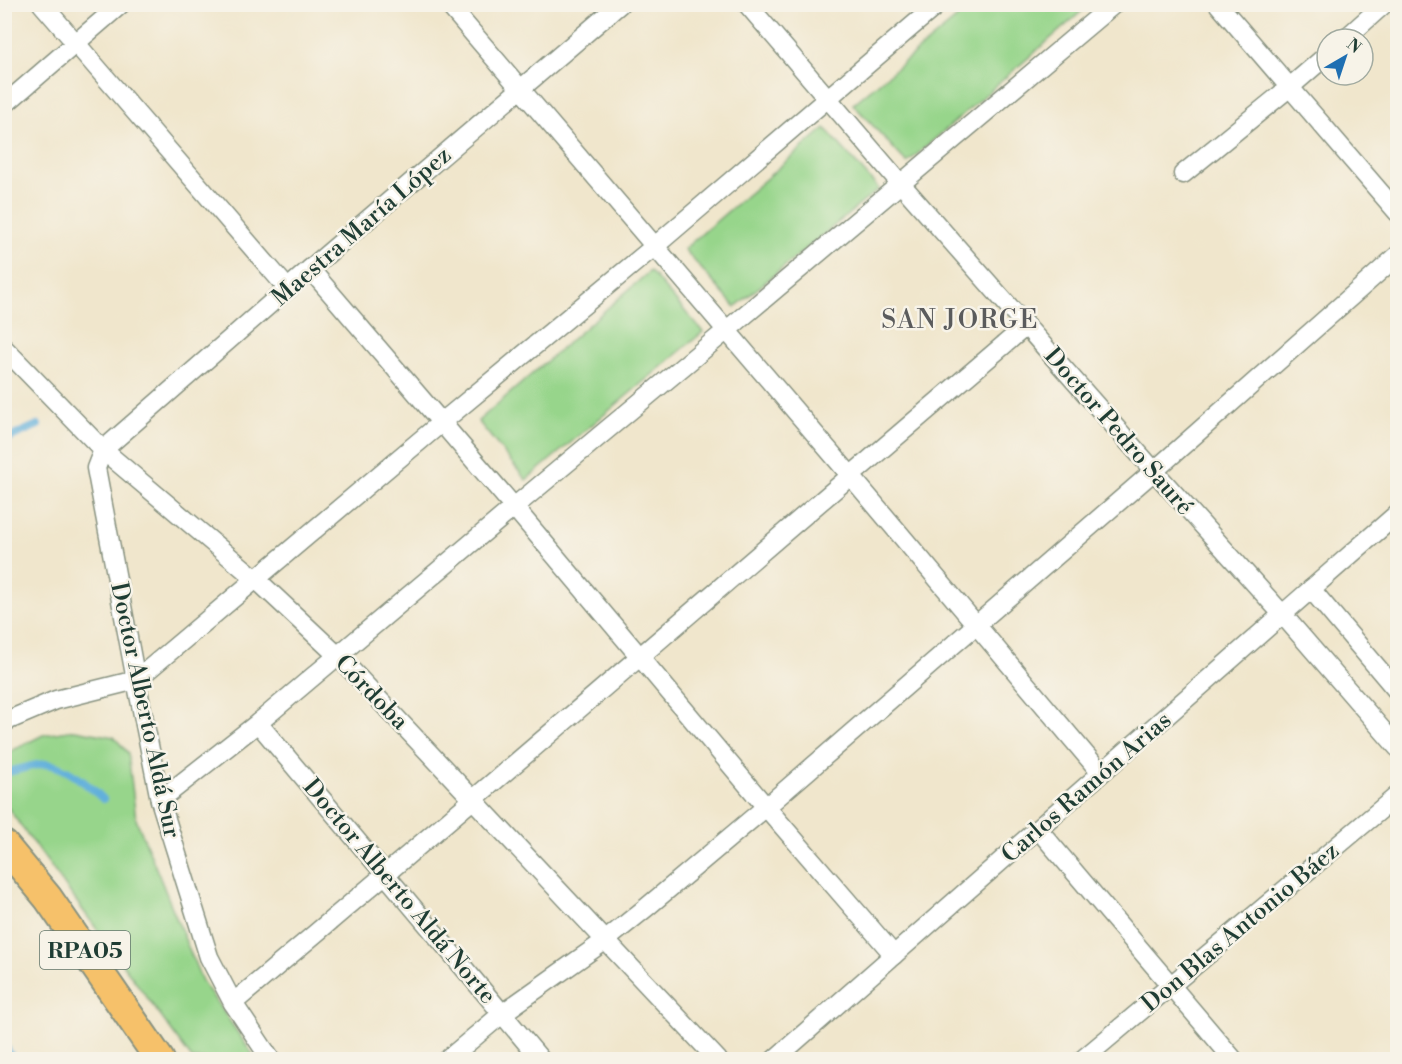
<svg xmlns="http://www.w3.org/2000/svg" width="1402" height="1064" viewBox="0 0 1402 1064" font-family="'Libre Bodoni',serif">
	<style>
		.green { fill: #97d58b; stroke: #5b8960; stroke-width: 1.5 }
		.lines { fill: none; stroke-linecap: round; stroke-linejoin: round }
		.stream { stroke: #62b0db; stroke-width: 8 }
		.minor-casing { stroke: #889280; stroke-width: 21 }
		.primary-casing { stroke: #889280; stroke-width: 32 }
		.minor { stroke: #fff; stroke-width: 18 }
		.primary { stroke: #f6c16b; stroke-width: 28 }
		.labels { text-anchor: middle; stroke-width: 5; stroke-linejoin: round; paint-order: stroke }
		.shield { fill: #f7f3e8; stroke: #60746a; stroke-width: 1.5 }
		.shield-label { font-size: 22px; font-weight: bold; fill: #1f3d34 }
		.street-label { font-size: 24px; fill: #1f3d34; stroke: #f7f3e8 }
		.neighbourhood-label { font-size: 26px; letter-spacing: 1.5px; fill: #5a5b5c; stroke: #f7f3e8 }
	</style>
	<rect width="100%" height="100%" fill="#f7f3e8"/>
	<filter id="ink" filterUnits="userSpaceOnUse"><feTurbulence type="fractalNoise" baseFrequency=".0167" numOctaves="2"/><feDisplacementMap in="SourceGraphic" scale="12" xChannelSelector="R" yChannelSelector="G"/><feConvolveMatrix kernelMatrix="1 2 1 2 8 2 1 2 1" color-interpolation-filters="sRGB"/></filter>
	<filter id="wash" filterUnits="userSpaceOnUse"><feTurbulence type="fractalNoise" baseFrequency=".008" numOctaves="4" result="noise"/><feDisplacementMap in="SourceGraphic" scale="24" xChannelSelector="R" yChannelSelector="G"/><feGaussianBlur stdDeviation="1.35" result="paint"/><feColorMatrix in="noise" values="0 0 0 0 0 0 0 0 0 0 0 0 0 0 0 0 0 1.4 0 .05"/><feComposite in="paint" operator="in"/></filter>
	<g filter="url(#wash)">
		<rect width="100%" height="100%" fill="#f0e6cc"/>
		<g class="green">
			<polygon points="973,5 1089,5 907,163 853,104"/>
			<polygon points="825,128 879,189 735,307 684,249"/>
			<polygon points="650,271 703,332 526,480 478,421"/>
			<polygon points="75,730 114,737 128,753 136,819 202,981 256,1059 192,1059 5,804 5,757 11,751 43,735"/>
		</g>
		<g class="lines">
			<g class="stream">
				<polyline points="4,440 38,425"/>
				<path d="M4,773C14,771 38,763 47,764C66,766 90,786 103,799"/>
				<polyline points="4,1044 13,1060"/>
			</g>
		</g>
	</g>
	<g filter="url(#ink)">
		<g class="lines">
			<g class="minor-casing">
				<g id="minor">
					<polyline points="42,4 288,289"/>
					<polyline points="448,4 850,475 1101,773"/>
					<polyline points="747,4 901,184 1154,471 1283,615 1398,748"/>
					<polyline points="1218,4 1398,213"/>
					<polyline points="1345,39 1384,4"/>
					<polyline points="4,105 121,4"/>
					<polyline points="1183,174 1290,87 1327,55"/>
					<polyline points="310,269 514,507 766,807 894,955"/>
					<polyline points="4,348 103,450 257,580 338,656 718,1060"/>
					<polyline points="1311,589 1398,692"/>
					<polyline points="4,722 56,700 136,680 441,423 655,246 938,4"/>
					<polyline points="258,723 541,1060"/>
					<polyline points="160,800 258,723 514,507 727,330 1114,4"/>
					<polyline points="1038,829 1234,1060"/>
					<path d="M233,1003C499,780 761,551 1026,326"/>
					<polyline points="271,1060 233,1003 209,957 160,800 136,680 96,468 103,450 310,269 620,4"/>
					<polyline points="447,1060 503,1013 606,940 647,907 766,807 1154,471 1398,255"/>
					<polyline points="774,1060 1398,513"/>
					<polyline points="1082,1060 1398,795"/>
				</g>
			</g>
			<g class="primary-casing">
				<polyline id="primary" points="4,845 48,898 160,1060"/>
			</g>
			<use href="#minor" class="minor"/>
			<use href="#primary" class="primary"/>
		</g>
	</g>
	<g class="labels">
		<rect class="shield" x="40" y="931" width="90" height="38" rx="4.5"/>
		<g class="shield-label">
			<text x="85" y="958">RPA05</text>
		</g>
		<g class="street-label">
			<text transform="translate(361 226) rotate(-41)" y="8">Maestra María López</text>
			<text transform="translate(1119 431) rotate(49)" y="8">Doctor Pedro Sauré</text>
			<text transform="translate(372 692) rotate(46)" y="8">Córdoba</text>
			<text transform="translate(146 710) rotate(78)" y="8">Doctor Alberto Aldá Sur</text>
			<text transform="translate(1086 787) rotate(-41)" y="8">Carlos Ramón Arias</text>
			<text transform="translate(400 891) rotate(50)" y="8">Doctor Alberto Aldá Norte</text>
			<text transform="translate(1240 927) rotate(-40)" y="8">Don Blas Antonio Báez</text>
		</g>
		<g class="neighbourhood-label">
			<text x="960" y="328">SAN JORGE</text>
		</g>
	</g>
	<rect width="1402" height="1064" fill="none" stroke="#f7f3e8" stroke-width="24"/>
	<g transform="translate(1345 57) rotate(39)"><circle r="28" fill="#f7f3e8" stroke="#a1aaa0" stroke-width="1.5"/>
	<path d="M0-4.5L10 22L0 15L-10 22Z" fill="#1f6fb2"/>
	<text y="-9" font-size="16" font-weight="bold" text-anchor="middle" fill="#1f3d34">N</text>
	</g>
</svg>
